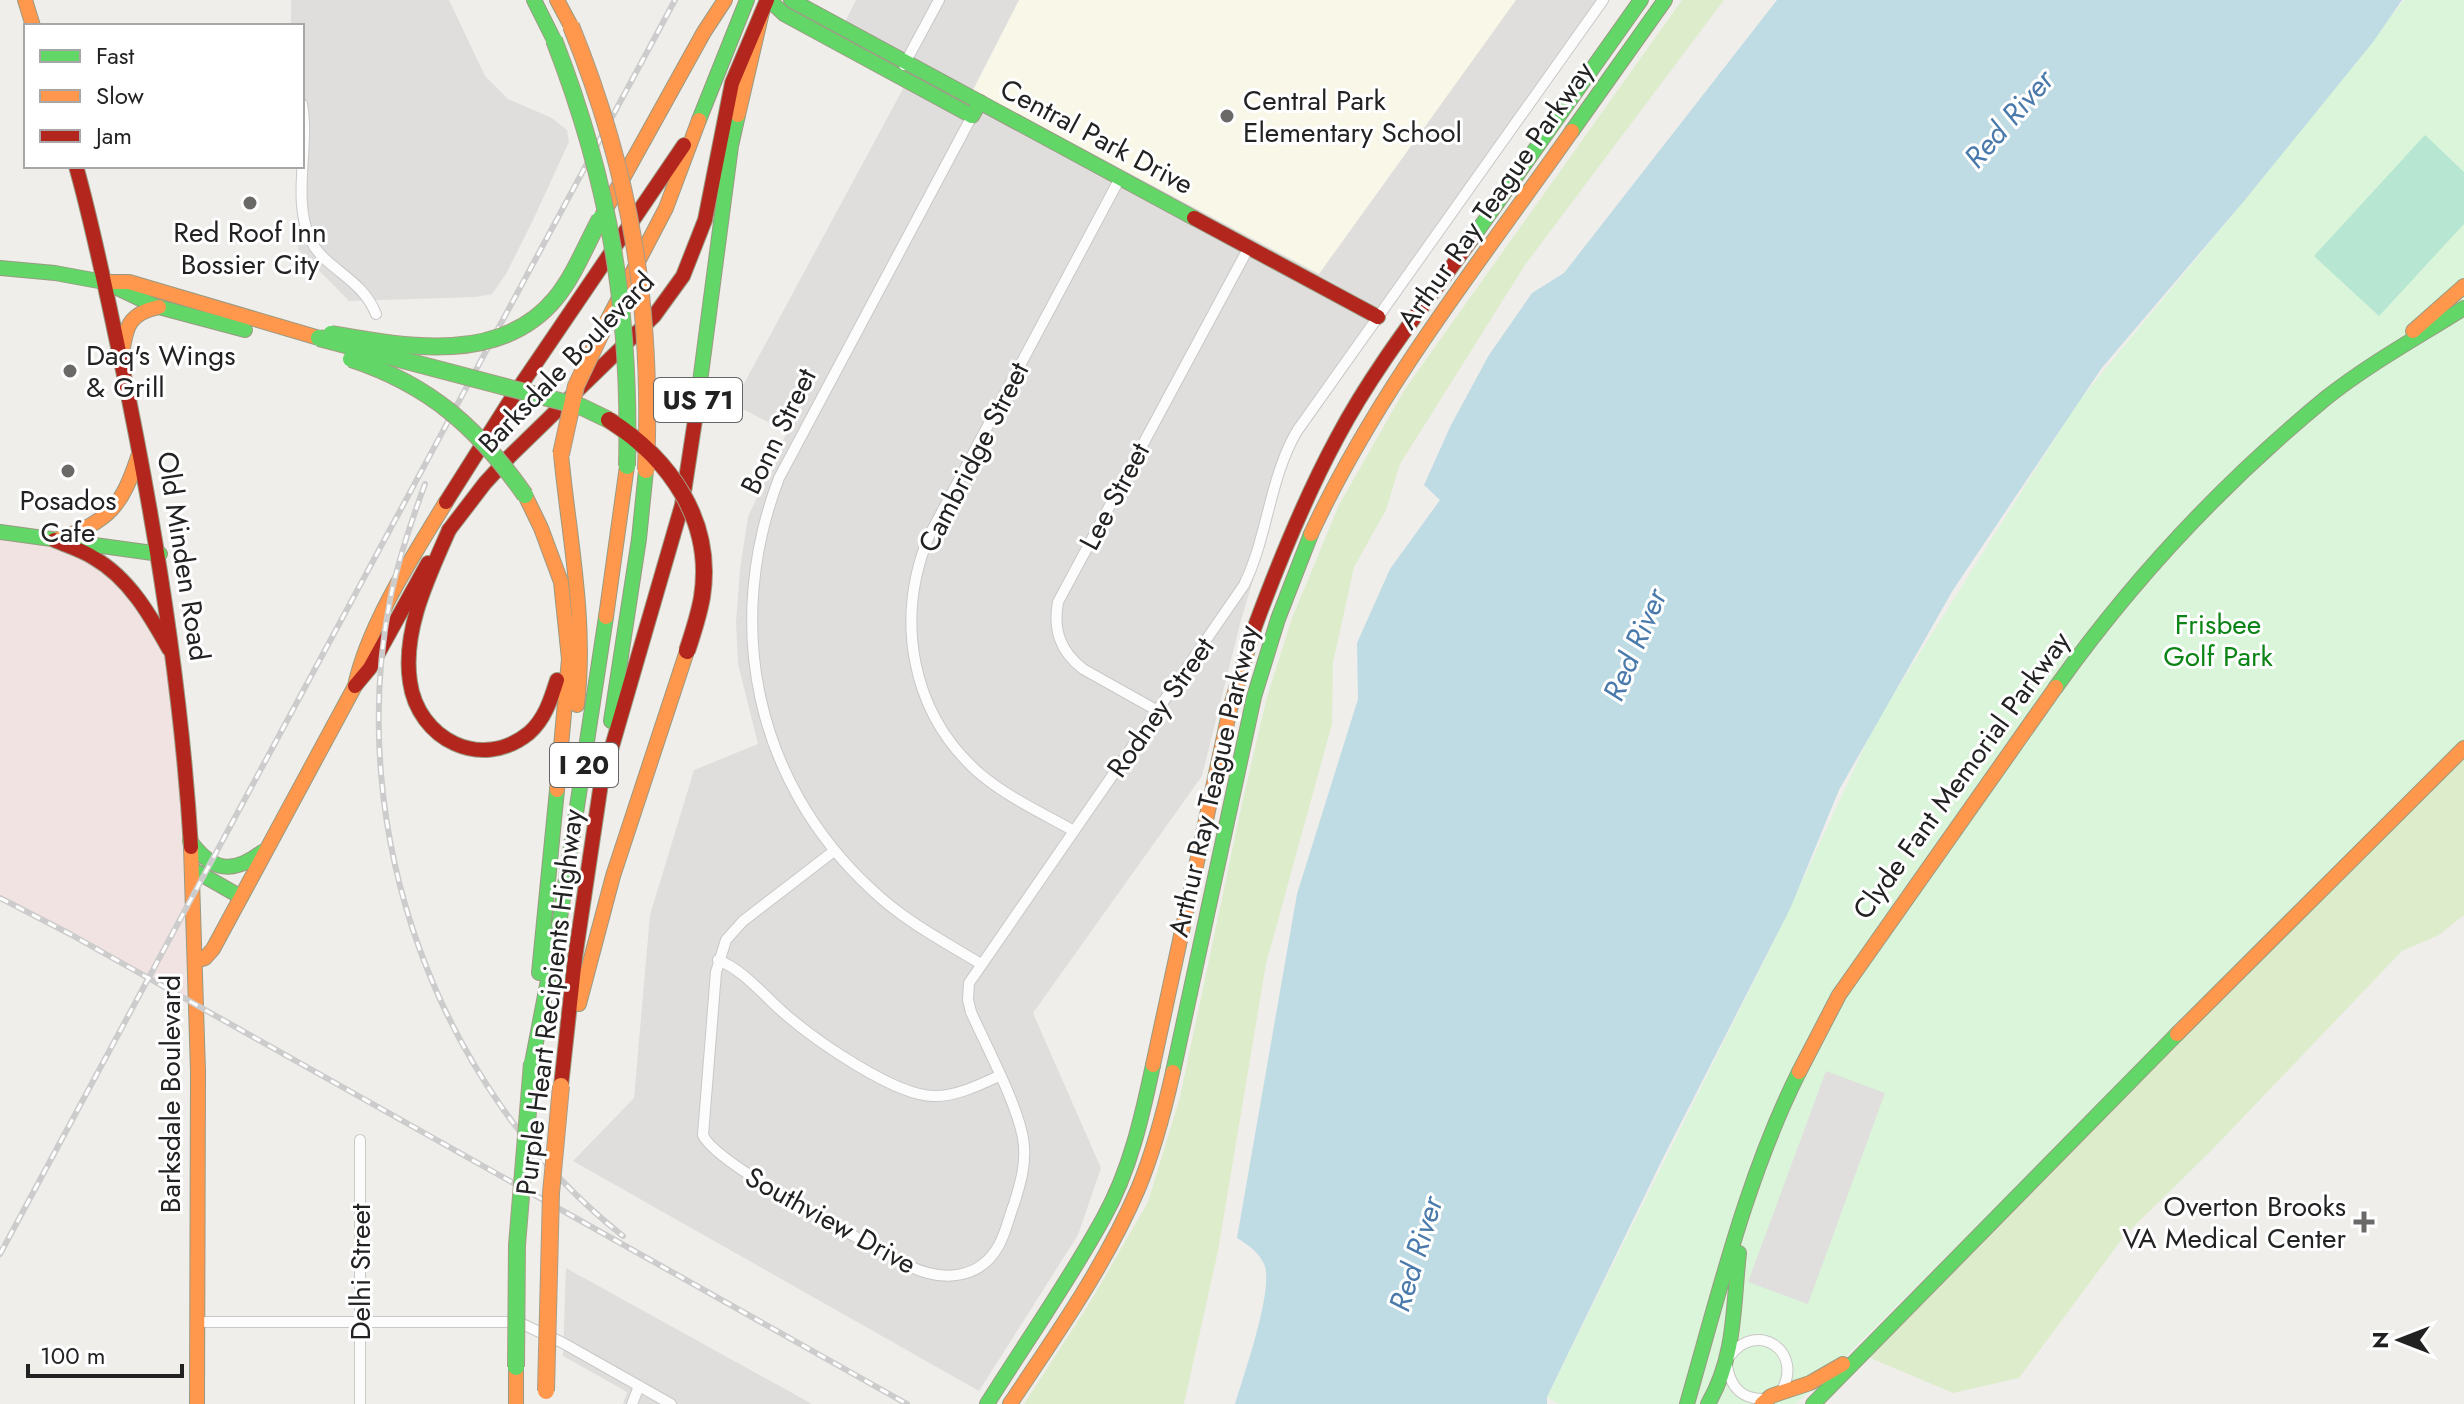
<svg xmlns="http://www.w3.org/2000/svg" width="2464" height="1404" viewBox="0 0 2464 1404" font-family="Jost,sans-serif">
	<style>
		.residential { fill: #dfdedc }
		.commercial { fill: #f1e3e1 }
		.education { fill: #f8f7e8 }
		.grass { fill: #ddeccb }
		.park { fill: #daf5da }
		.pitch { fill: #b7e6d2 }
		.parking { fill: #e0dfde }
		.water { fill: #bfdbe3 }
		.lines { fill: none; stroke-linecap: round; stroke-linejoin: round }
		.street-casing { stroke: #c9c8c7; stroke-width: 12 }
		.fast-casing { stroke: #999a82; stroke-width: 16 }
		.slow-casing { stroke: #999a82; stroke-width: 16 }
		.jam-casing { stroke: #999a82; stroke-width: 16 }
		.street { stroke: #fdfcfc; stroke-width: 10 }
		.fast { stroke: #63d668; stroke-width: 14 }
		.slow { stroke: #ff974d; stroke-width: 14 }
		.jam { stroke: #b3261e; stroke-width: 14 }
		.rail-casing { stroke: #ccc; stroke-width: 6 }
		.rail { stroke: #fff; stroke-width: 3; stroke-dasharray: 9; stroke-linecap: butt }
		.fast-bridge-casing { stroke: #a79c86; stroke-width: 18; stroke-linecap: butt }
		.slow-bridge-casing { stroke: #a79c86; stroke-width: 18; stroke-linecap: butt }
		.jam-bridge-casing { stroke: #a79c86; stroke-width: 18; stroke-linecap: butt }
		.fast-bridge { stroke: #63d668; stroke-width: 16 }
		.slow-bridge { stroke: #ff974d; stroke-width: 16 }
		.jam-bridge { stroke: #b3261e; stroke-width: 16 }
		.poi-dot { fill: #6a6968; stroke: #fff; stroke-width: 3 }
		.labels { text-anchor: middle; stroke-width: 6; stroke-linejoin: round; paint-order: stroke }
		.shield { fill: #fff; stroke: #646464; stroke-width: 2 }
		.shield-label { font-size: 26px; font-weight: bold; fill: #222 }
		.poi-label { font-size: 28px; fill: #222; stroke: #fff; text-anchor: start }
		.street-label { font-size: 28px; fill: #222; stroke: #fff }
		.park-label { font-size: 28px; fill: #0c8416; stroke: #fff }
		.water-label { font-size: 30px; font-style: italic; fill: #4a7aab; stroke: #fff }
	</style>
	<rect width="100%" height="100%" fill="#f0eeeb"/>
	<g class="residential">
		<polygon points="291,0 449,0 485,76 508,99 552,118 567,130 569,142 533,220 506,274 492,294 476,297 349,301 298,249 298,166 302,166 302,26 291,26"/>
		<polygon points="856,0 1609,0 1299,439 1287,465 1240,624 1202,776 1033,1013 1101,1168 1078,1235 979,1391 573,1161 634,1098 650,915 694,770 758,744 738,664 736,622 740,569 748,517 787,432 733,404 918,61 845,22"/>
		<polygon points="566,1268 812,1404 623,1404 627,1392 563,1356"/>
	</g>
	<polygon class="commercial" points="0,532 54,540 99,561 174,657 196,1007 0,898"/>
	<polygon class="education" points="1019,0 1516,0 1319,274 973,90"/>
	<g class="grass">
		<polygon points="1682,0 1724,0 1525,265 1400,464 1386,510 1354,567 1333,663 1332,724 1266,964 1218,1251 1184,1404 1024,1404 1089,1304 1148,1202 1180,1097 1243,799 1267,697 1292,618 1339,505 1405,389"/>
		<polygon points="2464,756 2464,915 2439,935 2402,951 2210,1152 2125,1235 2019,1378 1953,1393 1861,1354 2113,1108"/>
	</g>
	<polygon class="park" points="2404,0 2464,0 2464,742 1812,1390 1795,1404 1559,1404 1547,1397 1781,927 1875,724 2078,402 2244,201"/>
	<polygon class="pitch" points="2425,135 2464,172 2464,224 2379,316 2314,256"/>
	<polygon class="parking" points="1826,1071 1885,1093 1808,1304 1748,1282"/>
	<path class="water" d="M1777,0H2402L2373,42L2244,201L2101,369L1953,590L1839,790L1790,909L1663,1158L1547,1397V1404H1235C1243,1377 1275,1287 1264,1264C1258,1251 1248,1245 1237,1238L1297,894L1358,699L1357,643L1390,569L1440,500L1424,485L1451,425L1489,355L1532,293L1564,273Z"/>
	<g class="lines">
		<g class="street-casing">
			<g id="street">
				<polyline points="904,65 939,0"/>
				<path d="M302,104C310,148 291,200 311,241C325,269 362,278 376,314"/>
				<path d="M972,116L779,478C723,625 755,781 871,889C903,920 943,941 981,964"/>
				<path d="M1158,711L1083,669C1060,651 1053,630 1058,602L1249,247"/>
				<path d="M1074,831C1042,813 1007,797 979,773C910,712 895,618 929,536L1120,178"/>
				<path d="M834,851L743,921L726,940L716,972L703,1135C715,1165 872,1245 909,1266C942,1282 980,1280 999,1245C1006,1232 1009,1217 1014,1204C1021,1182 1027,1161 1023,1138C1016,1101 987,1048 971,1012L968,1000L969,983L1244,585C1268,536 1269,479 1297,431L1603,0"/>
				<path d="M718,960C745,971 763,995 785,1014C815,1040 896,1097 935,1096C957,1096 979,1085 999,1076"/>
				<polyline points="197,1322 518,1322 563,1343 671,1404"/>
				<path d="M1729,1357C1756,1319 1805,1351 1781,1392"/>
				<path d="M1727,1366C1731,1389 1743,1400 1767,1399"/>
				<polyline points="360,1404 360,1140"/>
				<polyline points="632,1404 639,1386"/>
			</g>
		</g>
		<g class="fast-casing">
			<g id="fast">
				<polyline points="534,0 554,40"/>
				<polyline points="769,0 784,14 972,116 980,102"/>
				<polyline points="791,0 1194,218"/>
				<polyline points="699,120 747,0"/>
				<polyline points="1572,131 1665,0"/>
				<polyline points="1471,240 1641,0"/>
				<polyline points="0,268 55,273 104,282"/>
				<polyline points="107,283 155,306 245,330"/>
				<polyline points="695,420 731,146 738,115"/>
				<polyline points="0,532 160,554"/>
				<path d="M2056,687C2133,579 2224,482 2326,398C2369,364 2418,337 2464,308"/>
				<polyline points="611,721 639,539 646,470"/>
				<path d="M190,841C212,871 232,875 262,852"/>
				<polyline points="192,869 241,897"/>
				<polyline points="539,973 557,790"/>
				<polyline points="532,1063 560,918 606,617"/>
				<polyline points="1173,1072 1254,697 1278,619 1311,534"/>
				<path d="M987,1404C1026,1342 1069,1281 1104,1217C1130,1170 1142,1117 1153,1065"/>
				<path d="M1687,1404C1719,1293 1747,1176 1799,1072"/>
				<path d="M1708,1404C1736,1356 1733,1306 1739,1253"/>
				<polyline points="1813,1404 2177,1034"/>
			</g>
		</g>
		<g class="slow-casing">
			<g id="slow">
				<polyline points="25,0 33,26"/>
				<polyline points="557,0 571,26"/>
				<polyline points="738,115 762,12"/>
				<polyline points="603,214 704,32 725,0"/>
				<polyline points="104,282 129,282 319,338"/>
				<polyline points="606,323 666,208 699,120"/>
				<polyline points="2413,331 2464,286"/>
				<path d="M121,359C126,329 126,314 159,307"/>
				<path d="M561,454C569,538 587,620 577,705"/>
				<polyline points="525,495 541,528 561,582 569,659 557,790"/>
				<path d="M1311,534C1378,389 1480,262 1572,131"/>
				<path d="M58,539C110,521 122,506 139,454"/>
				<polyline points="606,617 627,466"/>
				<polyline points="191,847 198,1071 197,1404"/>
				<path d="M195,961L205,958L213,949L355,686C368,625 413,556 446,502"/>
				<polyline points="579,1004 613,876 687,651"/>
				<polyline points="2177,1034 2464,748"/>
				<polyline points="1153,1065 1230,709 1254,629"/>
				<polyline points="1799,1072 1839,995 2056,687"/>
				<polyline points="516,1367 516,1404"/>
				<path d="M1010,1404C1056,1335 1105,1266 1138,1189C1154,1151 1164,1112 1173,1072"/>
				<polyline points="1762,1404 1771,1396 1810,1383 1843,1364"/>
			</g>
		</g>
		<g class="jam-casing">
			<g id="jam">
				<path d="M76,166C94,230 107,296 121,361C155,522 181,683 191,847"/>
				<polyline points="1194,218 1378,317"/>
				<polyline points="446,502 508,404 684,145"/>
				<polyline points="449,530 485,483 510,456 654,316 683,276 705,220 732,83 767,0"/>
				<path d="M449,530C429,576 402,630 410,682C418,739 481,772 529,733C545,719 551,699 557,680"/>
				<path d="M54,540C67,546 82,550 94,558C129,578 150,615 169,649"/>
				<path d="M1254,629C1278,564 1304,499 1337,438C1374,368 1425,304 1471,240"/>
				<polyline points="355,686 370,668 428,563"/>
				<polyline points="602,781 682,505 695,420"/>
				<polyline points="561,1086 575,958 603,770"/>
			</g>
		</g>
		<use href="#street" class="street"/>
		<use href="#fast" class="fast"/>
		<use href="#slow" class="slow"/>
		<use href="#jam" class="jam"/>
		<g class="rail-casing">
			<g id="rail">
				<path d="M425,484C411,522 398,560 390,600C345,832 437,1089 623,1236"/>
				<polyline points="0,898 70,934 907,1404"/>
				<polyline points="0,1254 675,0"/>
			</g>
		</g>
		<use href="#rail" class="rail"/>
		<g class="fast-bridge-casing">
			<g id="fast-bridge">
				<path d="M554,40C610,184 631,311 627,466"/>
				<path d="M331,334C405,347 500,365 555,299C574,276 586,245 600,219"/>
				<polyline points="319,338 582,407 609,420"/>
				<path d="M351,359C430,385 478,428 525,495"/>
				<polyline points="516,1367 517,1245 532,1063"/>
			</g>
		</g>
		<g class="slow-bridge-casing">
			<g id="slow-bridge">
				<path d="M571,26C632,176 653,308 646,470"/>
				<polyline points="561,454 576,386 606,323"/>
				<polyline points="546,1391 551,1193 561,1086"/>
			</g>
		</g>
		<g class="jam-bridge-casing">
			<path id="jam-bridge" d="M609,420C670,459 714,521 702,597C699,615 693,633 687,651"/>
		</g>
		<use href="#fast-bridge" class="fast-bridge"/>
		<use href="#slow-bridge" class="slow-bridge"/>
		<use href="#jam-bridge" class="jam-bridge"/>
	</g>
	<g class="poi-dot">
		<circle cx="1227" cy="116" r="8"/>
		<circle cx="250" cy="203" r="8"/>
		<circle cx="70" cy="371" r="8"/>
		<circle cx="68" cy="471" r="8"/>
		<path d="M2360 1210h8v8h8v8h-8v8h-8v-8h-8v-8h8z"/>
	</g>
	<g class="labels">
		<g class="shield">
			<rect x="654" y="378" width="88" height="44" rx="6"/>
			<rect x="550" y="743" width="68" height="44" rx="6"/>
		</g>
		<g class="shield-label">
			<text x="698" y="409">US 71</text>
			<text x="584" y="774">I 20</text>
		</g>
		<g class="poi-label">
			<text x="1243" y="110">Central Park<tspan x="1243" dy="32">Elementary School</tspan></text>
			<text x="250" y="242" text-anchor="middle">Red Roof Inn<tspan x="250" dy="32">Bossier City</tspan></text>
			<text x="86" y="365">Daq's Wings<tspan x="86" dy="32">&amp; Grill</tspan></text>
			<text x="68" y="510" text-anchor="middle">Posados<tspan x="68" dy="32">Cafe</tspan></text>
			<text x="2346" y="1216" text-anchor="end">Overton Brooks<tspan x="2346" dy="32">VA Medical Center</tspan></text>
		</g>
		<g class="street-label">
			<text transform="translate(1097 136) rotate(28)" y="10">Central Park Drive</text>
			<text transform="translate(1495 195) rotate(-55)" y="10">Arthur Ray Teague Parkway</text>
			<text transform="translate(566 362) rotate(-46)" y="10">Barksdale Boulevard</text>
			<text transform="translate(778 431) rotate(-64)" y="10">Bonn Street</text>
			<text transform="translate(973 457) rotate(-63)" y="10">Cambridge Street</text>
			<text transform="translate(1114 496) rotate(-62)" y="10">Lee Street</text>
			<text transform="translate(184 556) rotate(81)" y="10">Old Minden Road</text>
			<text transform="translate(1160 707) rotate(-55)" y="10">Rodney Street</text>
			<text transform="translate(1961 775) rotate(-54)" y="10">Clyde Fant Memorial Parkway</text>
			<text transform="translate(1213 781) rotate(-77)" y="10">Arthur Ray Teague Parkway</text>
			<text transform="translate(549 1002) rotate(-83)" y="10">Purple Heart Recipients Highway</text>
			<text transform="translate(170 1094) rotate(-90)" y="10">Barksdale Boulevard</text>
			<text transform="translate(831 1220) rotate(29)" y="10">Southview Drive</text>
			<text transform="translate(360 1272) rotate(-90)" y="10">Delhi Street</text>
		</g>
		<g class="park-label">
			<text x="2218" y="634">Frisbee<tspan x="2218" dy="32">Golf Park</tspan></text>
		</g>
		<g class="water-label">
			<text transform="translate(2009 119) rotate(-49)" y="10">Red River</text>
			<text transform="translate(1635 645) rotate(-67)" y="10">Red River</text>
			<text transform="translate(1416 1254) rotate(-73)" y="10">Red River</text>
		</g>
	</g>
	<rect x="24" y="24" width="280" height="144" fill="#ffffff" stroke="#a7a7a7" stroke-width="2"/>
	<rect x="40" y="50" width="40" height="12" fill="#63d668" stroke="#a7a7a7" stroke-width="2"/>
	<text x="96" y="64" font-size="24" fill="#222222">Fast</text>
	<rect x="40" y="90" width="40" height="12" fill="#ff974d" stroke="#a7a7a7" stroke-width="2"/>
	<text x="96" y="104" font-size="24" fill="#222222">Slow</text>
	<rect x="40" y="130" width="40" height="12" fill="#b3261e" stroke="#a7a7a7" stroke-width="2"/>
	<text x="96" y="144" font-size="24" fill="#222222">Jam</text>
	<g transform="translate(2400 1340) rotate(270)" stroke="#ffffff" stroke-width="6" paint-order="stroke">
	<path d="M0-6L14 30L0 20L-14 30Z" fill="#222222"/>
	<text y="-12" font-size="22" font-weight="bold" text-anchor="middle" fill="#222222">N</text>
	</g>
	<path d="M28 1364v12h154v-12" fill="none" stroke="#222222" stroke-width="4"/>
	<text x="40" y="1364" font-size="24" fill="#222222" stroke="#ffffff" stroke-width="6" paint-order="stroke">100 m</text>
</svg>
